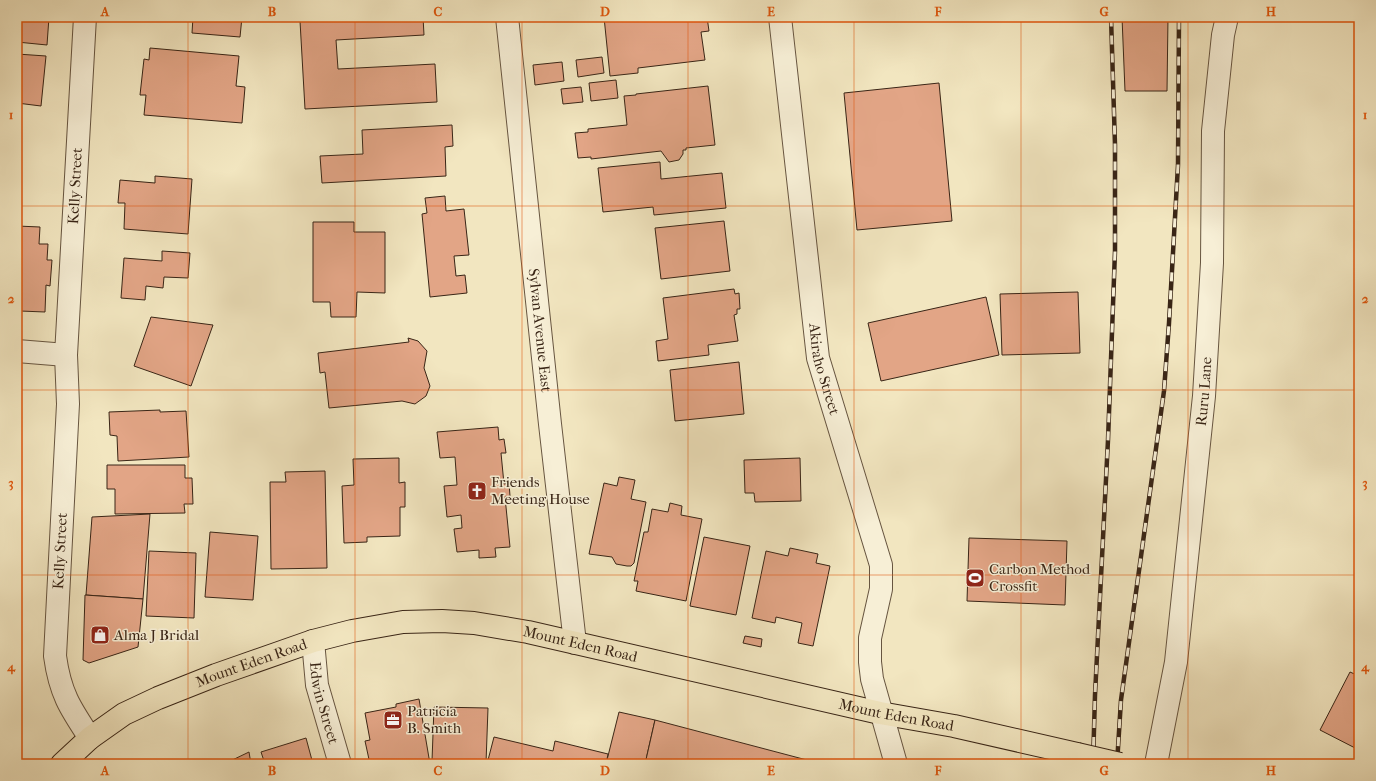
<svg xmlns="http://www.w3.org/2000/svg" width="1376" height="781" viewBox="0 0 1376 781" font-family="'IM FELL French Canon',serif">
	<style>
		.building { fill: #e2a586; stroke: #392516 }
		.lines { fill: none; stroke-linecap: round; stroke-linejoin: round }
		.minor-casing { stroke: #675540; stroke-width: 24 }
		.major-casing { stroke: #392516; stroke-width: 24 }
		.minor { stroke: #f7efd6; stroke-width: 22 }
		.major { stroke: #f2e6c0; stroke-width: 22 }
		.rail-casing { stroke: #392516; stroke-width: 4.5 }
		.rail { stroke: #f7efd6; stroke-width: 3; stroke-dasharray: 9; stroke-linecap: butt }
		.major-bridge-casing { stroke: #392516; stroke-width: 24; stroke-linecap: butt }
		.major-bridge { stroke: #f2e6c0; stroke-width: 22 }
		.grid { fill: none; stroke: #df560c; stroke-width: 1; stroke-opacity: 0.55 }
		.labels { text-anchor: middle; stroke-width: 3; stroke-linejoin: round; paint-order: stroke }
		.street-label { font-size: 15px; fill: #392516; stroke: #f7efd6 }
		.poi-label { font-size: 15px; fill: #392516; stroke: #f7efd6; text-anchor: start }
		.neatline { fill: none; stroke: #df560c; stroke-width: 1.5 }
		.grid-label { font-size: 13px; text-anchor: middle; font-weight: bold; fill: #df560c }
	</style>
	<rect width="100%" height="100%" fill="#f2e6c0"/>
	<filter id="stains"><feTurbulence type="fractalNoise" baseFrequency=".005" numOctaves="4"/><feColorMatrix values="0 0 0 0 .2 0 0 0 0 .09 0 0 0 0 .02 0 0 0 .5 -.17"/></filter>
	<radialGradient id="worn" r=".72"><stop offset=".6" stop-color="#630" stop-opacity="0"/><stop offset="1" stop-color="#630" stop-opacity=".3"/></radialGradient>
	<g class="building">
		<polygon points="17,17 49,17 47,45 17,42"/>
		<polygon points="193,17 242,17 240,37 192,33"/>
		<polygon points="331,17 423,17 424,35 336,40 338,69 435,64 437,102 305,109 300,21 331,20"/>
		<polygon points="604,17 707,17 709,31 701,32 705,60 638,68 638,73 610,76"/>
		<polygon points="827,17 850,17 828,20"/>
		<polygon points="1122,17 1168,17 1167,91 1125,91"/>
		<polygon points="150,48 239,56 236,86 245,87 242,123 144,115 146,95 140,95 144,59 149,60"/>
		<polygon points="17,54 46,56 41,106 17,103"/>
		<polygon points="602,57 604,73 578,77 576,60"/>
		<polygon points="562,62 564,81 535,85 533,65"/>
		<polygon points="616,80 618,98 591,101 589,83"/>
		<polygon points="939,83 952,221 857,230 844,93"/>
		<polygon points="708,86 715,145 686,148 686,150 683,150 683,154 679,160 669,162 661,151 591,159 591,157 578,158 575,133 588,132 588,129 627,125 624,96 636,95 636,94"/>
		<polygon points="581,87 583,102 563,104 561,89"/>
		<polygon points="452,125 453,146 445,147 446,176 322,183 320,156 363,154 362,130"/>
		<polygon points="660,162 661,179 722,173 726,208 654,215 653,207 603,212 598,168"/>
		<polygon points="155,176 192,179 188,234 124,229 125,203 118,203 120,180 155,183"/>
		<polygon points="445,196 446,211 464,209 469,255 454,256 456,276 465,275 467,293 430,297 422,214 427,213 425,198"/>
		<polygon points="724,221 730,271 661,279 655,228"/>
		<polygon points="313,222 354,222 354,232 385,232 385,293 357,292 356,317 331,317 330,302 313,302"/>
		<polygon points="17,226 40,227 39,244 48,244 47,260 52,260 50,286 46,285 45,312 20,311 20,305 17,305"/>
		<polygon points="162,251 190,253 188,278 164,277 163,288 146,286 145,300 121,298 124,258 162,261"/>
		<polygon points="734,289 735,294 739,293 740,309 737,309 737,314 734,315 738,341 708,345 709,355 658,361 656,341 668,339 663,298"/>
		<polygon points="1078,292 1080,353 1002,355 1000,294"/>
		<polygon points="986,297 999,355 881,381 868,323"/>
		<polygon points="151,317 213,325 191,386 134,366"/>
		<polygon points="408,338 418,341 427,351 424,368 430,386 426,396 415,404 402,401 329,408 325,372 320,373 318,353 409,342"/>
		<polygon points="739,362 744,414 675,421 670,370"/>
		<polygon points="17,396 20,396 17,421"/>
		<polygon points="160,410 160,412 186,411 189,457 118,461 117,436 110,435 109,412"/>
		<polygon points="498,427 499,440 504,439 506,453 501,453 504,484 509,483 510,496 505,497 510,547 495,548 496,557 479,558 479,550 457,552 454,529 462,528 461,515 447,517 444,486 457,485 455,457 440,458 437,432"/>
		<polygon points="399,458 399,483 405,482 405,507 400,507 400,536 367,537 367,542 344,543 342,486 354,485 353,459"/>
		<polygon points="800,458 801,501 755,502 754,493 745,493 744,460"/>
		<polygon points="107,465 185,465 185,478 192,478 193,504 184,504 185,513 115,514 115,489 107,489"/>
		<polygon points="325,471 327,568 271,569 270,482 286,482 285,472"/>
		<polygon points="619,477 635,480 631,499 646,502 634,563 631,566 627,566 616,564 612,557 589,554 604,483 617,486"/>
		<polygon points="670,503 682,506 681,515 702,519 686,601 636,591 638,581 634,581 644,532 648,532 652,509 668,512"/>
		<polygon points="150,514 143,599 86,595 92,517"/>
		<polygon points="210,532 258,536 253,600 205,597"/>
		<polygon points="704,537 750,546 736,615 690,606"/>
		<polygon points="969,538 1067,541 1065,605 967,601"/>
		<polygon points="790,548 818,554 816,563 830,566 813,646 798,643 802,623 776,617 775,623 752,618 766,551 788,556"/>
		<polygon points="149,551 196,553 194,618 146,616"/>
		<polygon points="85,595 143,599 138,647 89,663 83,660"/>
		<polygon points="745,636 762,639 761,647 743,643"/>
		<polygon points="1350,672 1359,676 1359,750 1320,730"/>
		<polygon points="419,699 430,764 381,764 381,763 370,764 365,741 370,740 365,713 396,707 396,704"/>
		<polygon points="434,707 488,708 486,763 432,761"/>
		<polygon points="619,712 655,720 645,764 606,764"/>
		<polygon points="655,720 822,764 645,764"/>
		<polygon points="494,737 553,751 555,741 608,754 606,764 487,764"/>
		<polygon points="306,738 313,764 265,764 261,752"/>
		<polygon points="249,752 251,764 224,764"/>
	</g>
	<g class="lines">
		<g class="minor-casing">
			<g id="minor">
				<path d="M85,17L66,355L68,404L55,656C60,693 70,708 90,738"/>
				<path id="s1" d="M507,17L550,424L575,643"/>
				<path id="s2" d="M780,17L818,358L881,565V589L870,638V662L872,679L896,764"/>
				<polyline points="17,351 66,355"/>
				<path id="s3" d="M313,641L317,685L340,764"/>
				<path id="s4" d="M1156,764L1176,662L1204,396L1212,263L1213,131L1223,35L1227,17"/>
			</g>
		</g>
		<g class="major-casing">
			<g id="major">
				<path id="s5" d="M62,764L90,738L124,714L158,698L216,675L313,641L352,631L403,622L442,621L474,623L528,632L880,713L954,726L1077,754"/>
			</g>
		</g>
		<use href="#minor" class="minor"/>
		<use href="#major" class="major"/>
		<g class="rail-casing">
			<g id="rail">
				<polyline points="1093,764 1095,695 1108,440 1115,251 1115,145 1111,17"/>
				<polyline points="1117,764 1121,700 1164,391 1169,323 1178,165 1179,17"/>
			</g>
		</g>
		<use href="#rail" class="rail"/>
		<g class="major-bridge-casing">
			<polyline id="major-bridge" points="1077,754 1120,764"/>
		</g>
		<use href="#major-bridge" class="major-bridge"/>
	</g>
	<path class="grid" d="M188,17V764M355,17V764M522,17V764M688,17V764M854,17V764M1021,17V764M1188,17V764M17,206H1359M17,390H1359M17,575H1359"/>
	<defs>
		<g id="church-square" transform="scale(1)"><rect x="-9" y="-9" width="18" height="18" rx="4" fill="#8f2418" stroke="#f7efd6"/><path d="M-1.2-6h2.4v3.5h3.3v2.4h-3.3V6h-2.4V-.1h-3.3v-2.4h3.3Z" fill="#fff"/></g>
		<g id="stadium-square" transform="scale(1)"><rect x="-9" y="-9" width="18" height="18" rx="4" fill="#8f2418" stroke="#f7efd6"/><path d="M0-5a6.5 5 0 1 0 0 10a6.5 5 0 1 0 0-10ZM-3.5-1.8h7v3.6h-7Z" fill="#fff"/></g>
		<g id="shop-square" transform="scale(1)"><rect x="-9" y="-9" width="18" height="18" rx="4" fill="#8f2418" stroke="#f7efd6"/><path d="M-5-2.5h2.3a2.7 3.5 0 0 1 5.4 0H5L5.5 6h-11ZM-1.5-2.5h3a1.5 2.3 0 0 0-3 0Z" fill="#fff"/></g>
		<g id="office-square" transform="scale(1)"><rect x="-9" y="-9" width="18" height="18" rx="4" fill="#8f2418" stroke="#f7efd6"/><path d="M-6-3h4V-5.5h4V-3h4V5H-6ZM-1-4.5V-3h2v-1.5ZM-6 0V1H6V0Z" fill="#fff"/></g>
	</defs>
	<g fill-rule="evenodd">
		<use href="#church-square" x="477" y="491"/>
		<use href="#stadium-square" x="975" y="578"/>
		<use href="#shop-square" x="100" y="635"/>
		<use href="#office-square" x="393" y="720"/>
	</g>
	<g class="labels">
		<g class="street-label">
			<text transform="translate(75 186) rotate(-87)" y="5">Kelly Street</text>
			<text dy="5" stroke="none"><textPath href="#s1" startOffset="315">Sylvan Avenue East</textPath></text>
			<text dy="5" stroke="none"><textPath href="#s2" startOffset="355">Akiraho Street</textPath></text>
			<text dy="5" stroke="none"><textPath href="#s4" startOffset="376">Ruru Lane</textPath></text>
			<text transform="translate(60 551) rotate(-87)" y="5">Kelly Street</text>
			<text dy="5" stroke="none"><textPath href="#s5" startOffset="554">Mount Eden Road</textPath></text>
			<text dy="5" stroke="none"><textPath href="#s5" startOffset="217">Mount Eden Road</textPath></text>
			<text dy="5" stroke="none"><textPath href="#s3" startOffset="63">Edwin Street</textPath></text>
			<text dy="5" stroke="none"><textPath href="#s5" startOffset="878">Mount Eden Road</textPath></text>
		</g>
		<g class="poi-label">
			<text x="491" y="487">Friends<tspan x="491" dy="17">Meeting House</tspan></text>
			<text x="989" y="574">Carbon Method<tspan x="989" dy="17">Crossfit</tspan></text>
			<text x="114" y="640">Alma J Bridal</text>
			<text x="407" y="716">Patricia<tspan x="407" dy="17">B. Smith</tspan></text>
		</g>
	</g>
	<rect width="1376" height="781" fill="none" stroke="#f2e6c0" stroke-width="44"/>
	<rect x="22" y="22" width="1332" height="737" class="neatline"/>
	<g class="grid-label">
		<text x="105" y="16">A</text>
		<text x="272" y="16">B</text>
		<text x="438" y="16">C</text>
		<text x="605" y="16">D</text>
		<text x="771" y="16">E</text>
		<text x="938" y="16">F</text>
		<text x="1104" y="16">G</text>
		<text x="1271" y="16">H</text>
		<text x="11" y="119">1</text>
		<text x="1365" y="119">1</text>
		<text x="11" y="303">2</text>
		<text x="1365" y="303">2</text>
		<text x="11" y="487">3</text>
		<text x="1365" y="487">3</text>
		<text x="11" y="671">4</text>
		<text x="1365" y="671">4</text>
		<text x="105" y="775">A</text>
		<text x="272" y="775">B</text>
		<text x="438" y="775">C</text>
		<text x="605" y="775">D</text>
		<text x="771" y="775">E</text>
		<text x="938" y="775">F</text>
		<text x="1104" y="775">G</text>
		<text x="1271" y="775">H</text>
	</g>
	<rect width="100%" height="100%" filter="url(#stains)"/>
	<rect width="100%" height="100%" fill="url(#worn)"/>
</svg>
